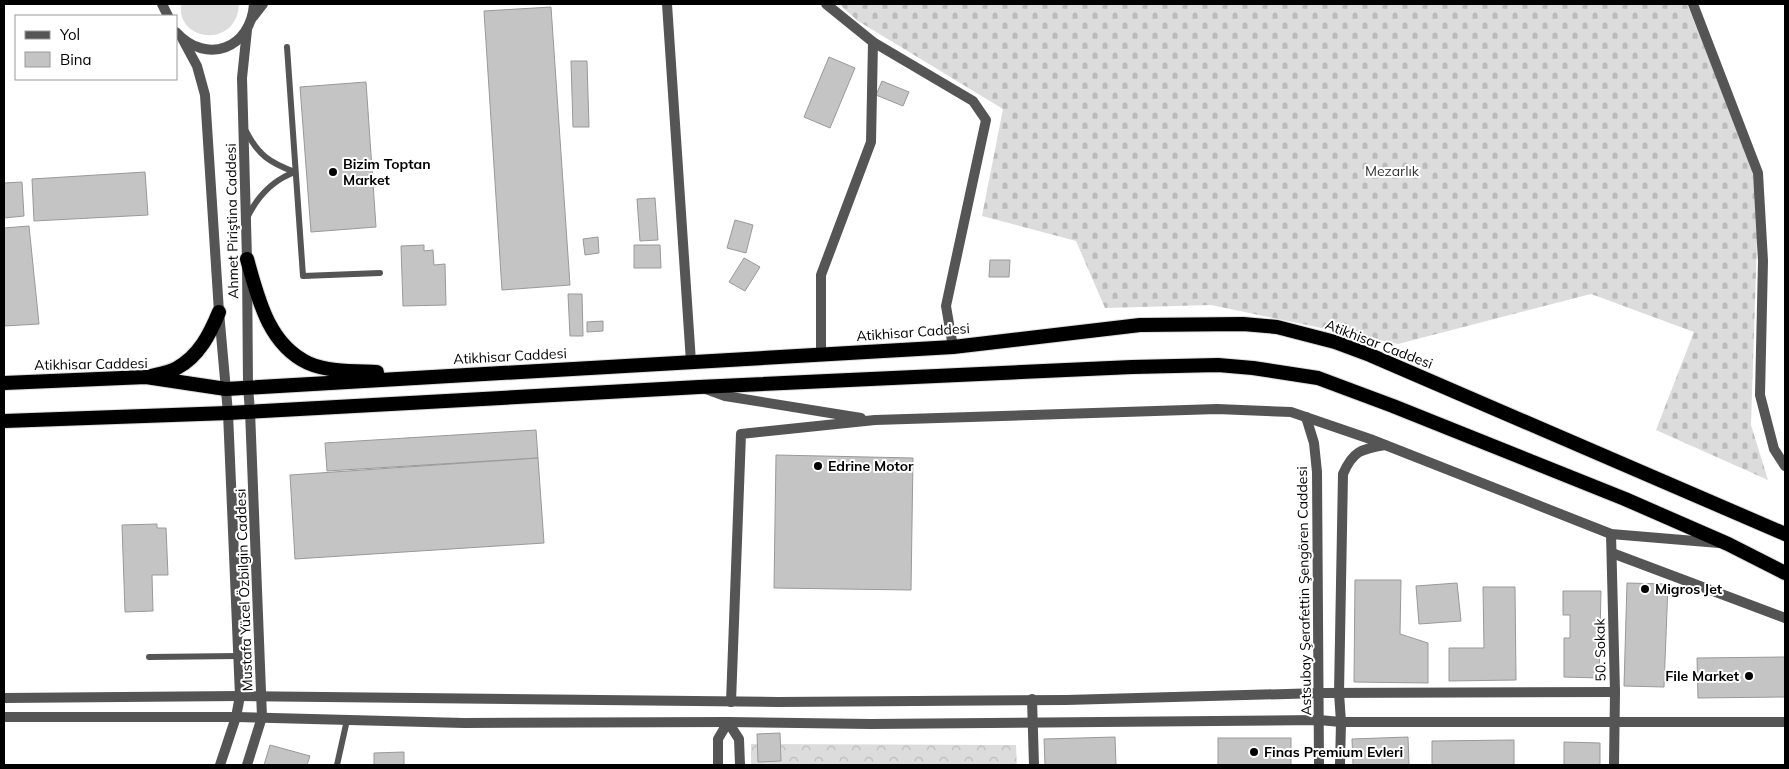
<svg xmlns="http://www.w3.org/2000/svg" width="1789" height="769" viewBox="0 0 1789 769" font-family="Mulish,sans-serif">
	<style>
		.grass { fill: #dcdcdc }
		.forest { fill: url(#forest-crowns) }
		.cemetery { fill: url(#cemetery-stones) }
		.building { fill: #c4c4c4; stroke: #999 }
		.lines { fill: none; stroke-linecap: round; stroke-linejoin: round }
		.trunk-casing { stroke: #dbdbdb; stroke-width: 16 }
		.service { stroke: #555; stroke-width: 6 }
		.minor { stroke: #555; stroke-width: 10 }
		.tertiary { stroke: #555; stroke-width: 10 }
		.trunk { stroke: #000; stroke-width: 14 }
		.poi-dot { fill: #000; stroke: #fff; stroke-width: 2 }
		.labels { text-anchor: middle; stroke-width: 4; stroke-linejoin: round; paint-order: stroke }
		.poi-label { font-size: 14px; font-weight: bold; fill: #000; stroke: #fff; text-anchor: start }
		.park-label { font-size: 14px; fill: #333; stroke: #fff }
		.street-label { font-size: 14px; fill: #000; stroke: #fff }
	</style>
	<defs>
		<pattern id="forest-crowns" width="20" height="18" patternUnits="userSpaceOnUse" patternTransform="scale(1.25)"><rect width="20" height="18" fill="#dcdcdc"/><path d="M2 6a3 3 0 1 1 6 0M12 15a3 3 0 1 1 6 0" fill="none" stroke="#bbb"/></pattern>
		<pattern id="cemetery-stones" width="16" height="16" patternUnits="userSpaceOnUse" patternTransform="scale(1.25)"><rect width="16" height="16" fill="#dcdcdc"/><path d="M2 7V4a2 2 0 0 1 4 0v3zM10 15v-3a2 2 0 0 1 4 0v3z" fill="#bbb"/></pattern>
	</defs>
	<rect width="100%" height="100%" fill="#fff"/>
	<path class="grass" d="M181,4H239C237,49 176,42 181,4Z"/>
	<polygon class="forest" points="751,744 1016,745 1017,765 751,765"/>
	<polygon class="cemetery" points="839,4 1687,4 1751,164 1758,209 1751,425 1768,480 1656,430 1694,332 1591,294 1398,344 1211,305 1105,308 1076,241 982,216 1003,109 858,21"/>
	<g class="building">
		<polygon points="551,7 570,285 502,290 484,11"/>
		<polygon points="829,57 855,68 830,128 804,117"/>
		<polygon points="571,61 587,61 589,127 573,127"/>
		<polygon points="882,81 909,92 903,106 876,95"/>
		<polygon points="366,82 376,227 311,232 300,87"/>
		<polygon points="145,172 148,215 34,221 32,179"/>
		<polygon points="22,182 24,216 4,218 4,183"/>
		<polygon points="655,198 658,240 640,241 637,199"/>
		<polygon points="735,220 753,225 746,253 727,248"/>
		<polygon points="29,226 39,324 4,326 4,228"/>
		<polygon points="598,237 599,253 585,255 583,239"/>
		<polygon points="424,245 424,251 433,250 434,265 445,264 446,305 403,306 401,246"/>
		<polygon points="634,245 660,245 661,268 634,268"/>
		<polygon points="744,258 760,267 745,291 729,282"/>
		<polygon points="990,260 1010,260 1009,277 989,277"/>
		<polygon points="568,294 582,294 583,336 570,336"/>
		<polygon points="603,321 603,331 587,332 587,322"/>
		<polygon points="536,430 538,458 327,471 325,443"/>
		<polygon points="776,455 913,458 911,590 774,588"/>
		<polygon points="538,458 544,543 295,559 290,475"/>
		<polygon points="157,524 157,528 166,528 168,575 152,575 153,611 125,612 122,525"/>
		<polygon points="1355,580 1401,580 1400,634 1428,643 1428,683 1354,682"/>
		<polygon points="1457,583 1461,621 1419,624 1416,586"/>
		<polygon points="1627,583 1668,584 1664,687 1624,686"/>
		<polygon points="1483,587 1515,587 1516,680 1449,681 1449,648 1484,648"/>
		<polygon points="1563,591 1601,591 1599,678 1564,677 1564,638 1570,638 1570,615 1563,615"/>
		<polygon points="1785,657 1785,697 1698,698 1697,658"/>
		<polygon points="780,733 781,761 758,762 757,734"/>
		<polygon points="1115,737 1116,765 1045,765 1044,739"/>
		<polygon points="1408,737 1409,765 1353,765 1352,739"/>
		<rect x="1218" y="738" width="73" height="27"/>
		<polygon points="1514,740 1514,765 1432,765 1432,741"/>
		<polygon points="1564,742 1600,743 1600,765 1564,765"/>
		<polygon points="270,745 310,756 307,765 264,765"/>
		<polygon points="404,752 404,765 374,765 374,753"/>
	</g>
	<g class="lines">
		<g class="trunk-casing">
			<g id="trunk">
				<path d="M247,259C258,298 268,344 308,363C328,372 355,371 377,372"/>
				<path d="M151,376C159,374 170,372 177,368C199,356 210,334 219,312"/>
				<polyline points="4,383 146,377 226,389 953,347 1140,325 1243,324 1277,327 1335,342 1370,355 1785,534"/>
				<polyline points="4,421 228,413 699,387 1132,367 1218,365 1253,368 1318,378 1393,406 1625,499 1728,544 1785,573"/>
			</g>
		</g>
		<g class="service">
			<polyline points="287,47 303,276 380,273"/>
			<path d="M246,131C258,155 270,163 295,172"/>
			<path d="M248,216C258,196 273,180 295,172"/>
			<polyline points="149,657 239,656"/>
			<polyline points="337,765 347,720"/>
		</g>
		<g class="minor">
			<polyline points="667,4 691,362"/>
			<polyline points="826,4 873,42 973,101 986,120 946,306 953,347"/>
			<polyline points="1693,4 1758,173 1763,261 1760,395 1774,449 1785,466"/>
			<polyline points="253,17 263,4"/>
			<polyline points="821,356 821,275 871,142 873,42"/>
			<polyline points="706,389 725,396 861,418"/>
			<polyline points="1306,417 1314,443 1317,472 1319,765"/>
			<polyline points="1611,534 1615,692 1614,765"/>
			<polyline points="1612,553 1785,618"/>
			<polyline points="4,698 240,696 778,702 1066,700 1320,693 1615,692"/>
			<polyline points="1032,699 1034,765"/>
			<polyline points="731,702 741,434 875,420 1217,409 1291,412 1370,439 1611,534 1719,543"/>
			<polyline points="4,717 236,717 464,723 728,722 871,724 1319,720 1341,722 1785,722"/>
			<polyline points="728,722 739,739 740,765"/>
			<polyline points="220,765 236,717 240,696 228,413"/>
			<polyline points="247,765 262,717 250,411"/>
			<polyline points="718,765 718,739 728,722"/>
			<path d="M1340,765L1341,722L1339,693L1343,474C1353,451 1361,449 1385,445"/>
		</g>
		<g class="tertiary">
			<polyline points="162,4 168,16"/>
			<polyline points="247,30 242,78 247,259 248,387 250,411"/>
			<path d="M176,32C207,66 251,48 254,4"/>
			<polyline points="183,40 197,66 205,95 219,312 228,413"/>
		</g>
		<use href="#trunk" class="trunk"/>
	</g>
	<g class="poi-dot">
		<circle cx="333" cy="172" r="5"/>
		<circle cx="818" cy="466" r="5"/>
		<circle cx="1645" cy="589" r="5"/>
		<circle cx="1749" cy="676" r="5"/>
		<circle cx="1254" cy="752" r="5"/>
	</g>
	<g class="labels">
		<g class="poi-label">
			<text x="343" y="169">Bizim Toptan<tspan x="343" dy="16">Market</tspan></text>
			<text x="828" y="471">Edrine Motor</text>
			<text x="1655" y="594">Migros Jet</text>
			<text x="1739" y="681" text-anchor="end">File Market</text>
			<text x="1264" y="757">Finas Premium Evleri</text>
		</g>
		<g class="park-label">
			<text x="1392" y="176">Mezarlık</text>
		</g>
		<g class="street-label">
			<text transform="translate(232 221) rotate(-91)" y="5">Ahmet Piriştina Caddesi</text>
			<text transform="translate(913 332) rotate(-4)" y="5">Atikhisar Caddesi</text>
			<text transform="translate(1379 344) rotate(21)" y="5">Atikhisar Caddesi</text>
			<text transform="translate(510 356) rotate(-3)" y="5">Atikhisar Caddesi</text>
			<text transform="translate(91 364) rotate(-1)" y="5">Atikhisar Caddesi</text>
			<text transform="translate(244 590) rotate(-92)" y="5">Mustafa Yücel Özbilgin Caddesi</text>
			<text transform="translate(1304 591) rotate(-91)" y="5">Astsubay Şerafettin Şengören Caddesi</text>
			<text transform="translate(1600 650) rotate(-91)" y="5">50. Sokak</text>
		</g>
	</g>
	<rect width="1789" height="769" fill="none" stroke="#000000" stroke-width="10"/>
	<rect x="15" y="15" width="162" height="65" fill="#ffffff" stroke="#999999"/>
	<rect x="25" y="31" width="25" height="8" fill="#555555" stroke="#999999"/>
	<text x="60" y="40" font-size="15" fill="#000000">Yol</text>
	<rect x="25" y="52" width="25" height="15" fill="#c4c4c4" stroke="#999999"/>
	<text x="60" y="65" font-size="15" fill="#000000">Bina</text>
</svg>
